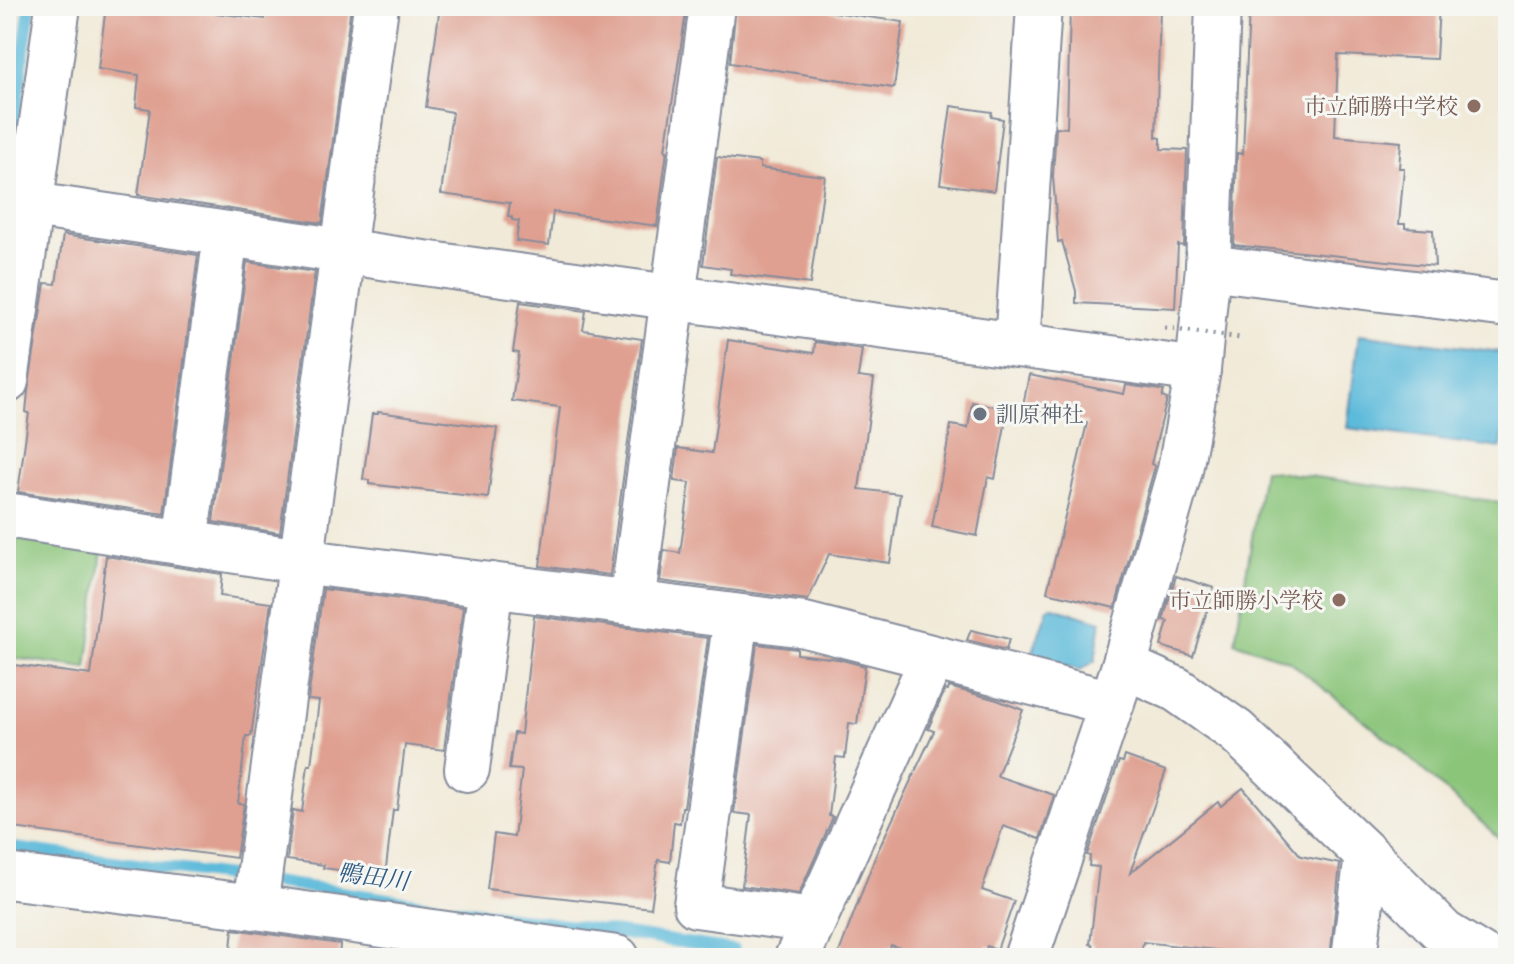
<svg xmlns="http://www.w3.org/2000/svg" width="1514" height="964" viewBox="0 0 1514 964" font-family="Vollkorn,'Noto Serif JP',serif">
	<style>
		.green { fill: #8bc57a; stroke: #537a6c; stroke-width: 2 }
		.water { fill: #5bbada; stroke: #3b749c; stroke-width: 2 }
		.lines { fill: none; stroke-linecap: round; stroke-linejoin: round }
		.stream { stroke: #5bbada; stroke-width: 12 }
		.building { fill: #dfa091 }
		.minor-casing { stroke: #868c9b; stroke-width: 48 }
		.minor { stroke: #fff; stroke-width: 44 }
		.path-bridge { stroke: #868c9b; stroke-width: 5; stroke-dasharray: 2 6; stroke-linecap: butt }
		.education-dot { fill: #8d6e63; stroke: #f6f6f2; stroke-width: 3 }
		.worship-dot { fill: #6b7280; stroke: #f6f6f2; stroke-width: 3 }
		.labels { text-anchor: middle; stroke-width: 6; stroke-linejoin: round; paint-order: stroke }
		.education-label { font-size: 22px; fill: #785e54; stroke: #f6f6f2; text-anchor: end }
		.worship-label { font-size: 22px; fill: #5b616d; stroke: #f6f6f2; text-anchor: start }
		.water-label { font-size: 24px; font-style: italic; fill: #2e5983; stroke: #f6f6f2 }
	</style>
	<rect width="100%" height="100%" fill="#f6f6f2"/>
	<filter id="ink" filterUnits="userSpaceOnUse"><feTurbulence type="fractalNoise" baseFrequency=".0125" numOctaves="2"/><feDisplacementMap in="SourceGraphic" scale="16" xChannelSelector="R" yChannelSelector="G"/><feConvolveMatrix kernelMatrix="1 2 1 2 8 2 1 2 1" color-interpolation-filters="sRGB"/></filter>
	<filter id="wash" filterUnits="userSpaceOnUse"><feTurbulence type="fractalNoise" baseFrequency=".006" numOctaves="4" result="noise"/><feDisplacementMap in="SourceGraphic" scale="32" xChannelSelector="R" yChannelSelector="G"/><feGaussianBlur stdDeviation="1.8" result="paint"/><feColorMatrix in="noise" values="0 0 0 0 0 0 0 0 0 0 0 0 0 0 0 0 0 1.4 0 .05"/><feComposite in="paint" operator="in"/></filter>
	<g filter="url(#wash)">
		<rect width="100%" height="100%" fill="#f1ead8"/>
		<g class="green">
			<polygon points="1263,470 1508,503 1508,846 1396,746 1289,661 1235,642"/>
			<polygon points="16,533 103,544 87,668 6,657 6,540"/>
		</g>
		<g class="water">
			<polygon points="1359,334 1508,353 1508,395 1501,448 1347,428"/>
			<polygon points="1053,607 1101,621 1095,661 1080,670 1031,657 1048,608"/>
		</g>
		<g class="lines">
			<g class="stream">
				<polyline points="6,180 30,6"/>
				<polyline points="6,847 267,881 734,950"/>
			</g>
		</g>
		<g id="blocks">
			<g class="building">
				<polygon points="106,6 200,6 200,11 265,19 267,6 351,6 322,223 138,195 150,109 136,107 139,75 98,69"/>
				<polygon points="440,6 687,6 665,150 667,151 657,226 553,212 549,245 516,241 519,221 512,220 512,217 508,216 510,203 441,194 452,112 426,107"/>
				<polygon points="736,6 826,6 826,11 903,22 894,88 730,63"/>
				<polygon points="1249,6 1439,6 1436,59 1338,55 1335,136 1401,142 1399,168 1404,168 1399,224 1405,224 1405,228 1433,230 1435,266 1234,245 1237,153 1243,154"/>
				<polygon points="1070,7 1160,10 1156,137 1161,138 1161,149 1187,150 1184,246 1178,245 1175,308 1076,303 1076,291 1062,241 1058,242 1053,176 1056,127 1067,128"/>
				<polygon points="951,106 992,112 991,117 1003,119 994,191 940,184"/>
				<polygon points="717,157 760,162 760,168 825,176 810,284 730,274 731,269 703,265"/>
				<polygon points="63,235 198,255 164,514 18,492 29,413 26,412 28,391 45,283 56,284"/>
				<polygon points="247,262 315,272 280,533 213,522"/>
				<polygon points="520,302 586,311 583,330 642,339 610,575 540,566 560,407 512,401 519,353 513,352"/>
				<polygon points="728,340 814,353 815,342 862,349 858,377 874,379 859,489 900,494 890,563 829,554 808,600 660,581 664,550 680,553 690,483 674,481 678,448 712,453"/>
				<polygon points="1029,375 1124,394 1126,385 1155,389 1164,391 1162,397 1167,399 1151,464 1155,466 1115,608 1047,592 1087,423 1022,411"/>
				<polygon points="972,402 1008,409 995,479 988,477 977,536 932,527 951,425 968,428"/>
				<polygon points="378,412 497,428 488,498 369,484 369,480 363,479 372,414 378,414"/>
				<polygon points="106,556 222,574 220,596 271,603 251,736 246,736 238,803 244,804 236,858 6,827 11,793 6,793 6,664 91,675"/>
				<polygon points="1176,576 1214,588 1193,656 1161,646 1168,621 1163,620"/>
				<polygon points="323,589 463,607 444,750 405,745 397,810 393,810 385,876 323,868 324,865 287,860 293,810 302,812 308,765 311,765 319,701 308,700"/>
				<polygon points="534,616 708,638 684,807 682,807 680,823 674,822 670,862 658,860 651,908 487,889 494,834 514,837 522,770 509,769 514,733 521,734"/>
				<polygon points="971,630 1009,639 1006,650 967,640"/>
				<polygon points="757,644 797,649 797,654 838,659 865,666 857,724 849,723 845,758 836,757 829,816 833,817 799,894 742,886 751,815 734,813"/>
				<polygon points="949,687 997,700 1023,710 997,776 1054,795 1040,839 1003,826 982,890 1014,901 997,950 987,946 983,958 930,958 891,945 888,958 837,958 876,855 934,731 928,729 945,690 948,691"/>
				<polygon points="1125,756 1166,771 1130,873 1218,802 1221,806 1243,788 1301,856 1340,864 1330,958 1261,958 1262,955 1143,942 1141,955 1131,954 1131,958 1092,958 1093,945 1090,944 1099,867 1089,866 1090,856 1087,855 1119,761 1123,762"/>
				<polygon points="233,929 340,944 339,958 230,958"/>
			</g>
		</g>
	</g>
	<g filter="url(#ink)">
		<use href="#blocks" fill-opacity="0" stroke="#868c9b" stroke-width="2"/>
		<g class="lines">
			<g class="minor-casing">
				<g id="minor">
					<polyline points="6,201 402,260 1198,370"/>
					<polyline points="1208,267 1508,305"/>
					<polyline points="1017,345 1039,6"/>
					<polyline points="6,381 58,6"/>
					<polyline points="6,515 300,561 805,625 1112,703"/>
					<polyline points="185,543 226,234"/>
					<polyline points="632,603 712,6"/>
					<polyline points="736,617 696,905 813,921"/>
					<polyline points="1124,666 1176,689 1236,731 1367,855 1444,933 1485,958"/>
					<polyline points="467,769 491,585"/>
					<polyline points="6,876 255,907 617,958"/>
					<polyline points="255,907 376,6"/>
					<polyline points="797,958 932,659"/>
					<polyline points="1026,958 1124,666 1180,470 1198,370 1208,267 1218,6"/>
					<polyline points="1354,958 1367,855"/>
				</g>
			</g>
			<use href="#minor" class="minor"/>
			<polyline class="path-bridge" points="1165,328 1241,338"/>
		</g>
	</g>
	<g class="education-dot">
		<circle cx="1474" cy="106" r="8"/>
		<circle cx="1339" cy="600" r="8"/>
	</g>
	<circle class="worship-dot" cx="980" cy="414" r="8"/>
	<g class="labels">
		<g class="education-label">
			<text x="1458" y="114">市立師勝中学校</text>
			<text x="1323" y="608">市立師勝小学校</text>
		</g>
		<g class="worship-label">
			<text x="996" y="422">訓原神社</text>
		</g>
		<g class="water-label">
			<text transform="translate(373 877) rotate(8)" y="8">鴨田川</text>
		</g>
	</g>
	<rect width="1514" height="964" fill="none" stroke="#f6f6f2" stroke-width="32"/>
</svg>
